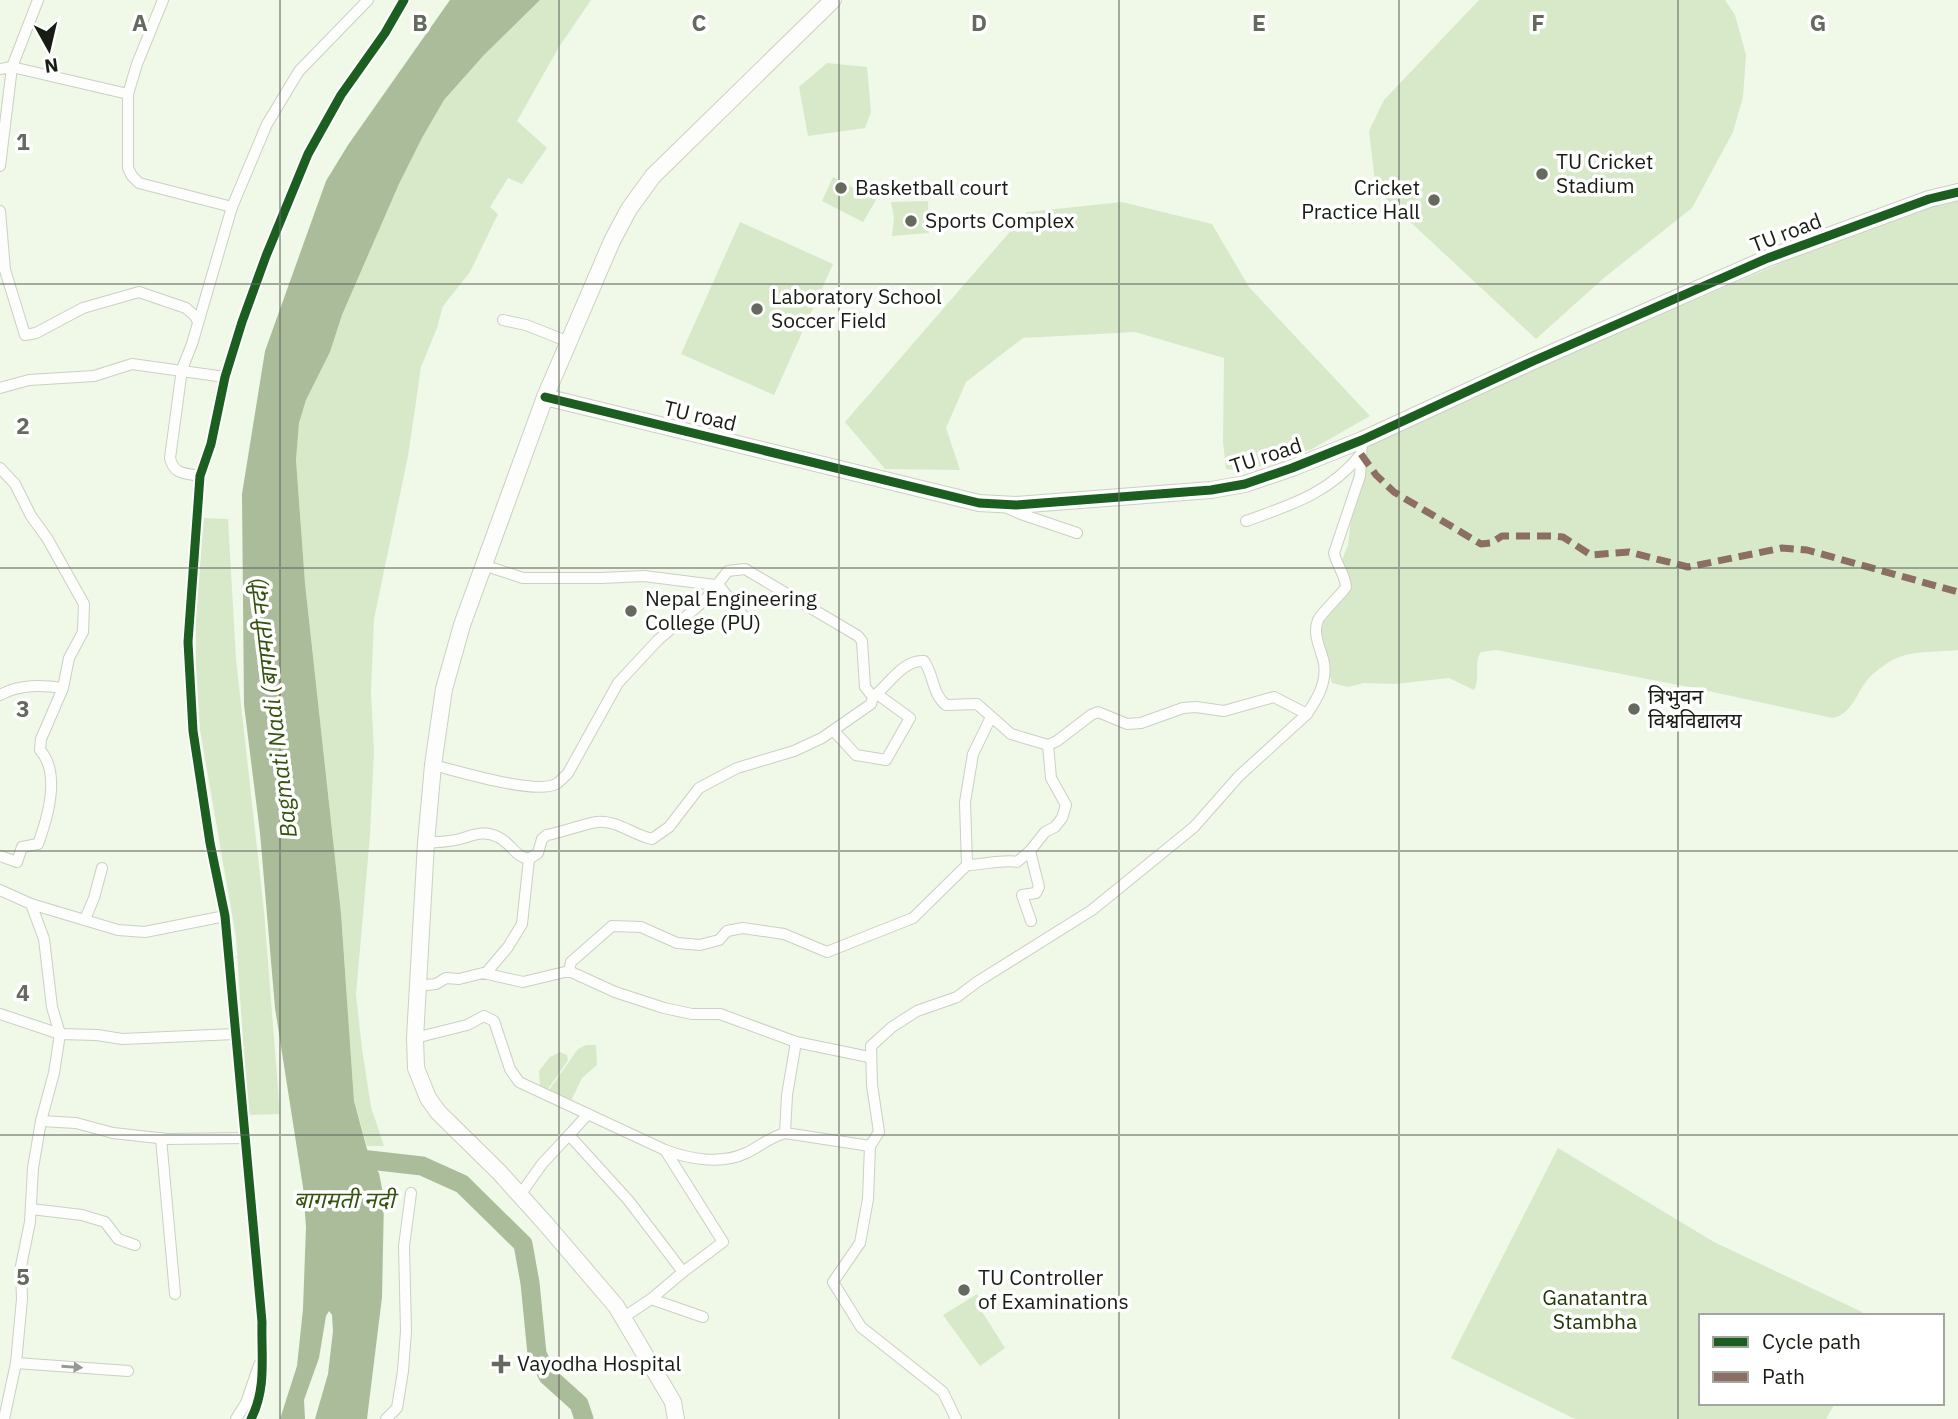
<svg xmlns="http://www.w3.org/2000/svg" width="1958" height="1419" viewBox="0 0 1958 1419" font-family="'IBM Plex Sans','Noto Sans Devanagari',sans-serif">
	<style>
		.green { fill: #d8e9c9 }
		.water { fill: #aabc99 }
		.lines { fill: none; stroke-linecap: round; stroke-linejoin: round }
		.river { stroke: #aabc99; stroke-width: 19 }
		.street-casing { stroke: #cad0c4; stroke-width: 12 }
		.secondary-casing { stroke: #cad0c4; stroke-width: 18 }
		.street { stroke: #fdfefc; stroke-width: 10 }
		.secondary { stroke: #fdfefc; stroke-width: 16 }
		.quiet { stroke: #8d6e63; stroke-width: 7; stroke-dasharray: 14 7; stroke-linecap: butt }
		.cycleway-casing { stroke: #fff; stroke-width: 13 }
		.cycleway { stroke: #1b5e20; stroke-width: 9 }
		.oneway { fill: #969993 }
		.grid { fill: none; stroke: #646a5e; stroke-width: 2; stroke-opacity: 0.55 }
		.poi-dot { fill: #646a5e; stroke: #fff; stroke-width: 2.5 }
		.labels { text-anchor: middle; stroke-width: 7; stroke-linejoin: round; paint-order: stroke }
		.poi-label { font-size: 21px; fill: #181d13; stroke: #fff; text-anchor: start }
		.street-label { font-size: 21px; fill: #181d13; stroke: #fff }
		.park-label { font-size: 21px; fill: #223805; stroke: #fff }
		.water-label { font-size: 23px; font-style: italic; fill: #35520f; stroke: #fff }
		.grid-label { font-size: 23px; text-anchor: middle; font-weight: bold; fill: #646a5e; stroke: #fff; stroke-width: 7; stroke-linejoin: round; paint-order: stroke }
	</style>
	<rect width="100%" height="100%" fill="#f0f8e8"/>
	<g class="green">
		<polygon points="540,0 591,0 559,47 517,121 547,148 522,184 508,178 490,207 498,214 470,272 443,306 437,328 421,367 408,456 374,619 371,691 374,752 370,835 356,994 362,1049 371,1107 384,1146 367,1146 354,1101 341,913 305,583 296,460 299,423 306,400 330,352 342,315 399,184 422,138 444,100 484,55"/>
		<polygon points="1479,0 1725,0 1735,15 1746,55 1743,97 1733,132 1692,208 1605,277 1536,339 1376,190 1369,131 1384,100"/>
		<polygon points="827,63 867,67 871,112 865,128 808,136 799,87"/>
		<polygon points="833,177 876,200 863,222 822,201"/>
		<path d="M1958,198V650C1935,653 1910,649 1889,662C1882,667 1874,672 1868,679C1857,692 1852,714 1833,718L1694,688L1496,650L1481,652C1473,663 1481,678 1474,690L1449,678L1395,684L1364,683L1348,687L1332,683L1318,626L1342,596L1341,563L1348,545L1360,443L1847,235Z"/>
		<polygon points="928,201 929,233 892,236 894,218 891,202"/>
		<polygon points="1122,202 1212,224 1249,287 1370,416 1312,449 1246,471 1226,469 1223,442 1224,358 1135,332 1023,338 966,382 946,428 960,470 885,469 845,422 1027,212"/>
		<polygon points="740,222 833,264 774,395 681,354"/>
		<polygon points="204,518 228,519 236,659 264,911 280,1114 248,1115 236,937 200,730 196,663 196,604"/>
		<polygon points="586,1045 596,1045 597,1065 582,1078 569,1105 549,1090 578,1049"/>
		<polygon points="560,1052 567,1055 568,1060 548,1089 544,1098 540,1087 539,1071 550,1057"/>
		<polygon points="1558,1148 1714,1242 1862,1312 1861,1316 1701,1316 1701,1403 1835,1403 1826,1419 1575,1419 1451,1358"/>
		<polygon points="977,1294 983,1304 979,1307 1005,1348 980,1366 943,1315"/>
	</g>
	<polygon class="water" points="450,0 540,0 484,55 444,100 422,138 399,184 342,315 330,352 306,400 299,423 296,460 305,583 341,913 354,1101 370,1160 379,1173 384,1199 382,1297 367,1419 315,1419 328,1374 333,1331 332,1315 329,1311 326,1316 319,1358 304,1400 305,1419 280,1419 297,1366 303,1309 306,1227 303,1187 275,1008 260,833 244,705 242,494 265,351 326,181 348,145"/>
	<g class="lines">
		<polyline class="river" points="343,1157 422,1166 462,1184 523,1244 530,1283 537,1354 548,1376 579,1404 584,1419"/>
		<g class="street-casing">
			<g id="street">
				<polyline points="163,0 137,64 128,94 128,168 132,176 139,183 232,207"/>
				<polyline points="0,69 12,67 128,94"/>
				<polyline points="0,166 12,67 38,0"/>
				<polyline points="0,211 5,270 25,335 36,333 83,308 139,292 186,308 195,316 198,322"/>
				<polyline points="503,320 526,325 569,342"/>
				<polyline points="0,388 29,380 94,376 132,364 225,377"/>
				<path d="M0,468L15,484L31,516L47,538L84,604L83,632L69,658L63,688L41,739L40,750C61,773 48,817 38,844L22,847L17,862L0,856"/>
				<path d="M200,476C185,473 174,475 170,458L182,369L192,344L232,207L267,124L299,71L368,0"/>
				<polyline points="1005,507 1021,514 1077,533"/>
				<path d="M1246,521C1291,505 1330,493 1361,454"/>
				<polyline points="483,565 523,578 601,578 644,576 715,585 721,588 753,628"/>
				<path d="M0,695C20,684 42,685 63,688"/>
				<path d="M1307,714C1317,699 1327,683 1324,663C1321,649 1312,634 1318,620C1322,612 1340,596 1346,587C1345,574 1337,566 1334,553L1360,476L1362,440"/>
				<polyline points="834,731 856,755 886,760 910,718 877,694"/>
				<path d="M426,843C437,842 449,842 460,839C474,835 484,830 498,837C511,843 515,857 529,859L538,853L542,839L547,835C563,832 583,824 597,822C617,820 633,835 652,839L669,827L699,788L737,768L794,751L822,738L871,704L873,697L865,687L862,641L858,636L745,569L728,571L704,601L658,640L618,683L568,773C565,776 560,782 556,784C535,795 458,771 433,765"/>
				<polyline points="1030,851 1039,887 1036,893 1022,895 1031,921"/>
				<path d="M967,865C981,865 1005,859 1017,862L1030,851L1045,832L1055,827L1062,818L1066,805L1051,778L1048,745"/>
				<polyline points="0,890 31,904 118,930 145,932 225,916"/>
				<polyline points="85,919 94,898 102,868"/>
				<polyline points="569,971 571,962 612,926 641,927 677,943 700,945 719,940 727,931 743,928 784,934 827,952 913,918 967,865 965,802 973,754 991,717"/>
				<polyline points="486,973 508,947 522,924 529,859"/>
				<polyline points="0,1014 60,1034 97,1035 122,1039 235,1034"/>
				<path d="M415,1038L467,1025L484,1016L494,1021L510,1069L519,1082L665,1150C689,1159 721,1165 746,1153C761,1146 768,1138 785,1133L787,1095L796,1042L720,1014H692L664,1008L615,992L569,971L523,982L483,973L459,979L446,978L436,984L417,986"/>
				<polyline points="796,1042 869,1057"/>
				<polyline points="41,1121 76,1123 113,1133 167,1139 245,1138"/>
				<path d="M785,1133L870,1146L879,1132L872,1085L871,1046L892,1027L917,1011L957,997L977,982L1092,910L1194,827L1239,776L1307,714L1274,697L1224,711L1196,707L1183,708L1141,723L1127,724L1098,712L1091,715L1057,741L1048,745L1011,734L977,704L946,705C932,694 934,675 924,661C903,659 888,686 873,697"/>
				<polyline points="569,1135 588,1114"/>
				<polyline points="161,1138 175,1294"/>
				<polyline points="870,1146 868,1199 860,1243 833,1282 861,1327 943,1392 956,1419"/>
				<polyline points="520,1195 542,1164 569,1135 629,1201 683,1272 723,1242 665,1150"/>
				<polyline points="31,1209 82,1215 105,1222 118,1239 135,1245"/>
				<polyline points="651,1299 703,1317"/>
				<polyline points="624,1317 651,1299 683,1272"/>
				<polyline points="16,1363 128,1371"/>
				<polyline points="4,1419 16,1363 22,1299 21,1266 30,1222 33,1168 41,1121 54,1073 60,1034 52,1007 44,939 31,904"/>
				<polyline points="236,1419 246,1403 259,1365"/>
				<path d="M251,1419C267,1388 261,1356 262,1322L225,916L210,843L193,731L188,642L200,476L211,444L225,377L242,322L266,256L308,154L341,95L385,33L404,0"/>
				<polyline points="386,1419 397,1408 403,1371 406,1331 404,1246 411,1193"/>
			</g>
		</g>
		<g class="secondary-casing">
			<g id="secondary">
				<polyline points="545,397 979,503 1016,505 1211,490 1245,484 1292,468 1362,440 1531,362 1768,258 1929,199 1958,192"/>
				<polyline points="676,1419 673,1402 616,1306 545,1223 499,1172 438,1112 428,1098 416,1068 415,1038 426,843 433,765 444,689 462,625 545,397 612,241 629,209 653,176 833,0"/>
			</g>
		</g>
		<use href="#street" class="street"/>
		<use href="#secondary" class="secondary"/>
		<polyline class="quiet" points="1361,454 1376,475 1394,492 1481,544 1491,543 1502,536 1553,536 1563,537 1591,555 1629,552 1688,567 1782,548 1807,550 1958,592"/>
		<g class="cycleway-casing">
			<g id="cycleway">
				<polyline points="545,397 979,503 1016,505 1211,490 1245,484 1292,468 1362,440 1531,362 1768,258 1929,199 1958,192"/>
				<path d="M251,1419C267,1388 261,1356 262,1322L225,916L210,843L193,731L188,642L200,476L211,444L225,377L242,322L266,256L308,154L341,95L385,33L404,0"/>
			</g>
		</g>
		<use href="#cycleway" class="cycleway"/>
	</g>
	<defs><path id="oneway-solid" d="M-6-.8H1V-3.2L6.5 0L1 3.2V.8H-6Z" transform="scale(1.75)"/></defs>
	<use class="oneway" href="#oneway-solid" transform="translate(72 1367) rotate(4)"/>
	<path class="grid" d="M280,0V1419M559,0V1419M839,0V1419M1119,0V1419M1399,0V1419M1678,0V1419M0,284H1958M0,568H1958M0,851H1958M0,1135H1958"/>
	<g class="poi-dot">
		<circle cx="1542" cy="174" r="7"/>
		<circle cx="841" cy="188" r="7"/>
		<circle cx="1434" cy="200" r="7"/>
		<circle cx="911" cy="221" r="7"/>
		<circle cx="757" cy="309" r="7"/>
		<circle cx="631" cy="611" r="7"/>
		<circle cx="1634" cy="709" r="7"/>
		<circle cx="964" cy="1290" r="7"/>
		<path d="M497.5 1353.5h7v7h7v7h-7v7h-7v-7h-7v-7h7z"/>
	</g>
	<g class="labels">
		<g class="poi-label">
			<text x="1556" y="169">TU Cricket<tspan x="1556" dy="24">Stadium</tspan></text>
			<text x="855" y="195">Basketball court</text>
			<text x="1420" y="195" text-anchor="end">Cricket<tspan x="1420" dy="24">Practice Hall</tspan></text>
			<text x="925" y="228">Sports Complex</text>
			<text x="771" y="304">Laboratory School<tspan x="771" dy="24">Soccer Field</tspan></text>
			<text x="645" y="606">Nepal Engineering<tspan x="645" dy="24">College (PU)</tspan></text>
			<text x="1648" y="704">त्रिभुवन<tspan x="1648" dy="24">विश्वविद्यालय</tspan></text>
			<text x="978" y="1285">TU Controller<tspan x="978" dy="24">of Examinations</tspan></text>
			<text x="517" y="1371">Vayodha Hospital</text>
		</g>
		<g class="street-label">
			<text transform="translate(1786 233) rotate(-21)" y="7">TU road</text>
			<text transform="translate(700 416) rotate(13)" y="7">TU road</text>
			<text transform="translate(1266 456) rotate(-18)" y="7">TU road</text>
		</g>
		<g class="park-label">
			<text x="1595" y="1305">Ganatantra<tspan x="1595" dy="24">Stambha</tspan></text>
		</g>
		<g class="water-label">
			<text transform="translate(273 708) rotate(-97)" y="8">Bagmati Nadi (बागमती नदी)</text>
			<text x="344" y="1208">बागमती नदी</text>
		</g>
	</g>
	<g class="grid-label">
		<text x="140" y="31">A</text>
		<text x="420" y="31">B</text>
		<text x="699" y="31">C</text>
		<text x="979" y="31">D</text>
		<text x="1259" y="31">E</text>
		<text x="1538" y="31">F</text>
		<text x="1818" y="31">G</text>
		<text x="23" y="150">1</text>
		<text x="23" y="434">2</text>
		<text x="23" y="717">3</text>
		<text x="23" y="1001">4</text>
		<text x="23" y="1285">5</text>
	</g>
	<rect x="1699" y="1314" width="245" height="91" fill="#ffffff" stroke="#a3a5a1" stroke-width="2"/>
	<rect x="1713" y="1337" width="35" height="10" fill="#1b5e20" stroke="#a3a5a1" stroke-width="2"/>
	<text x="1762" y="1349" font-size="21" fill="#181d13">Cycle path</text>
	<rect x="1713" y="1372" width="35" height="10" fill="#8d6e63" stroke="#a3a5a1" stroke-width="2"/>
	<text x="1762" y="1384" font-size="21" fill="#181d13">Path</text>
	<g transform="translate(49 49) rotate(172)" stroke="#ffffff" stroke-width="5" paint-order="stroke">
	<path d="M0-5L12 26L0 18L-12 26Z" fill="#181d13"/>
	<text y="-10" font-size="19" font-weight="bold" text-anchor="middle" fill="#181d13">N</text>
	</g>
</svg>
